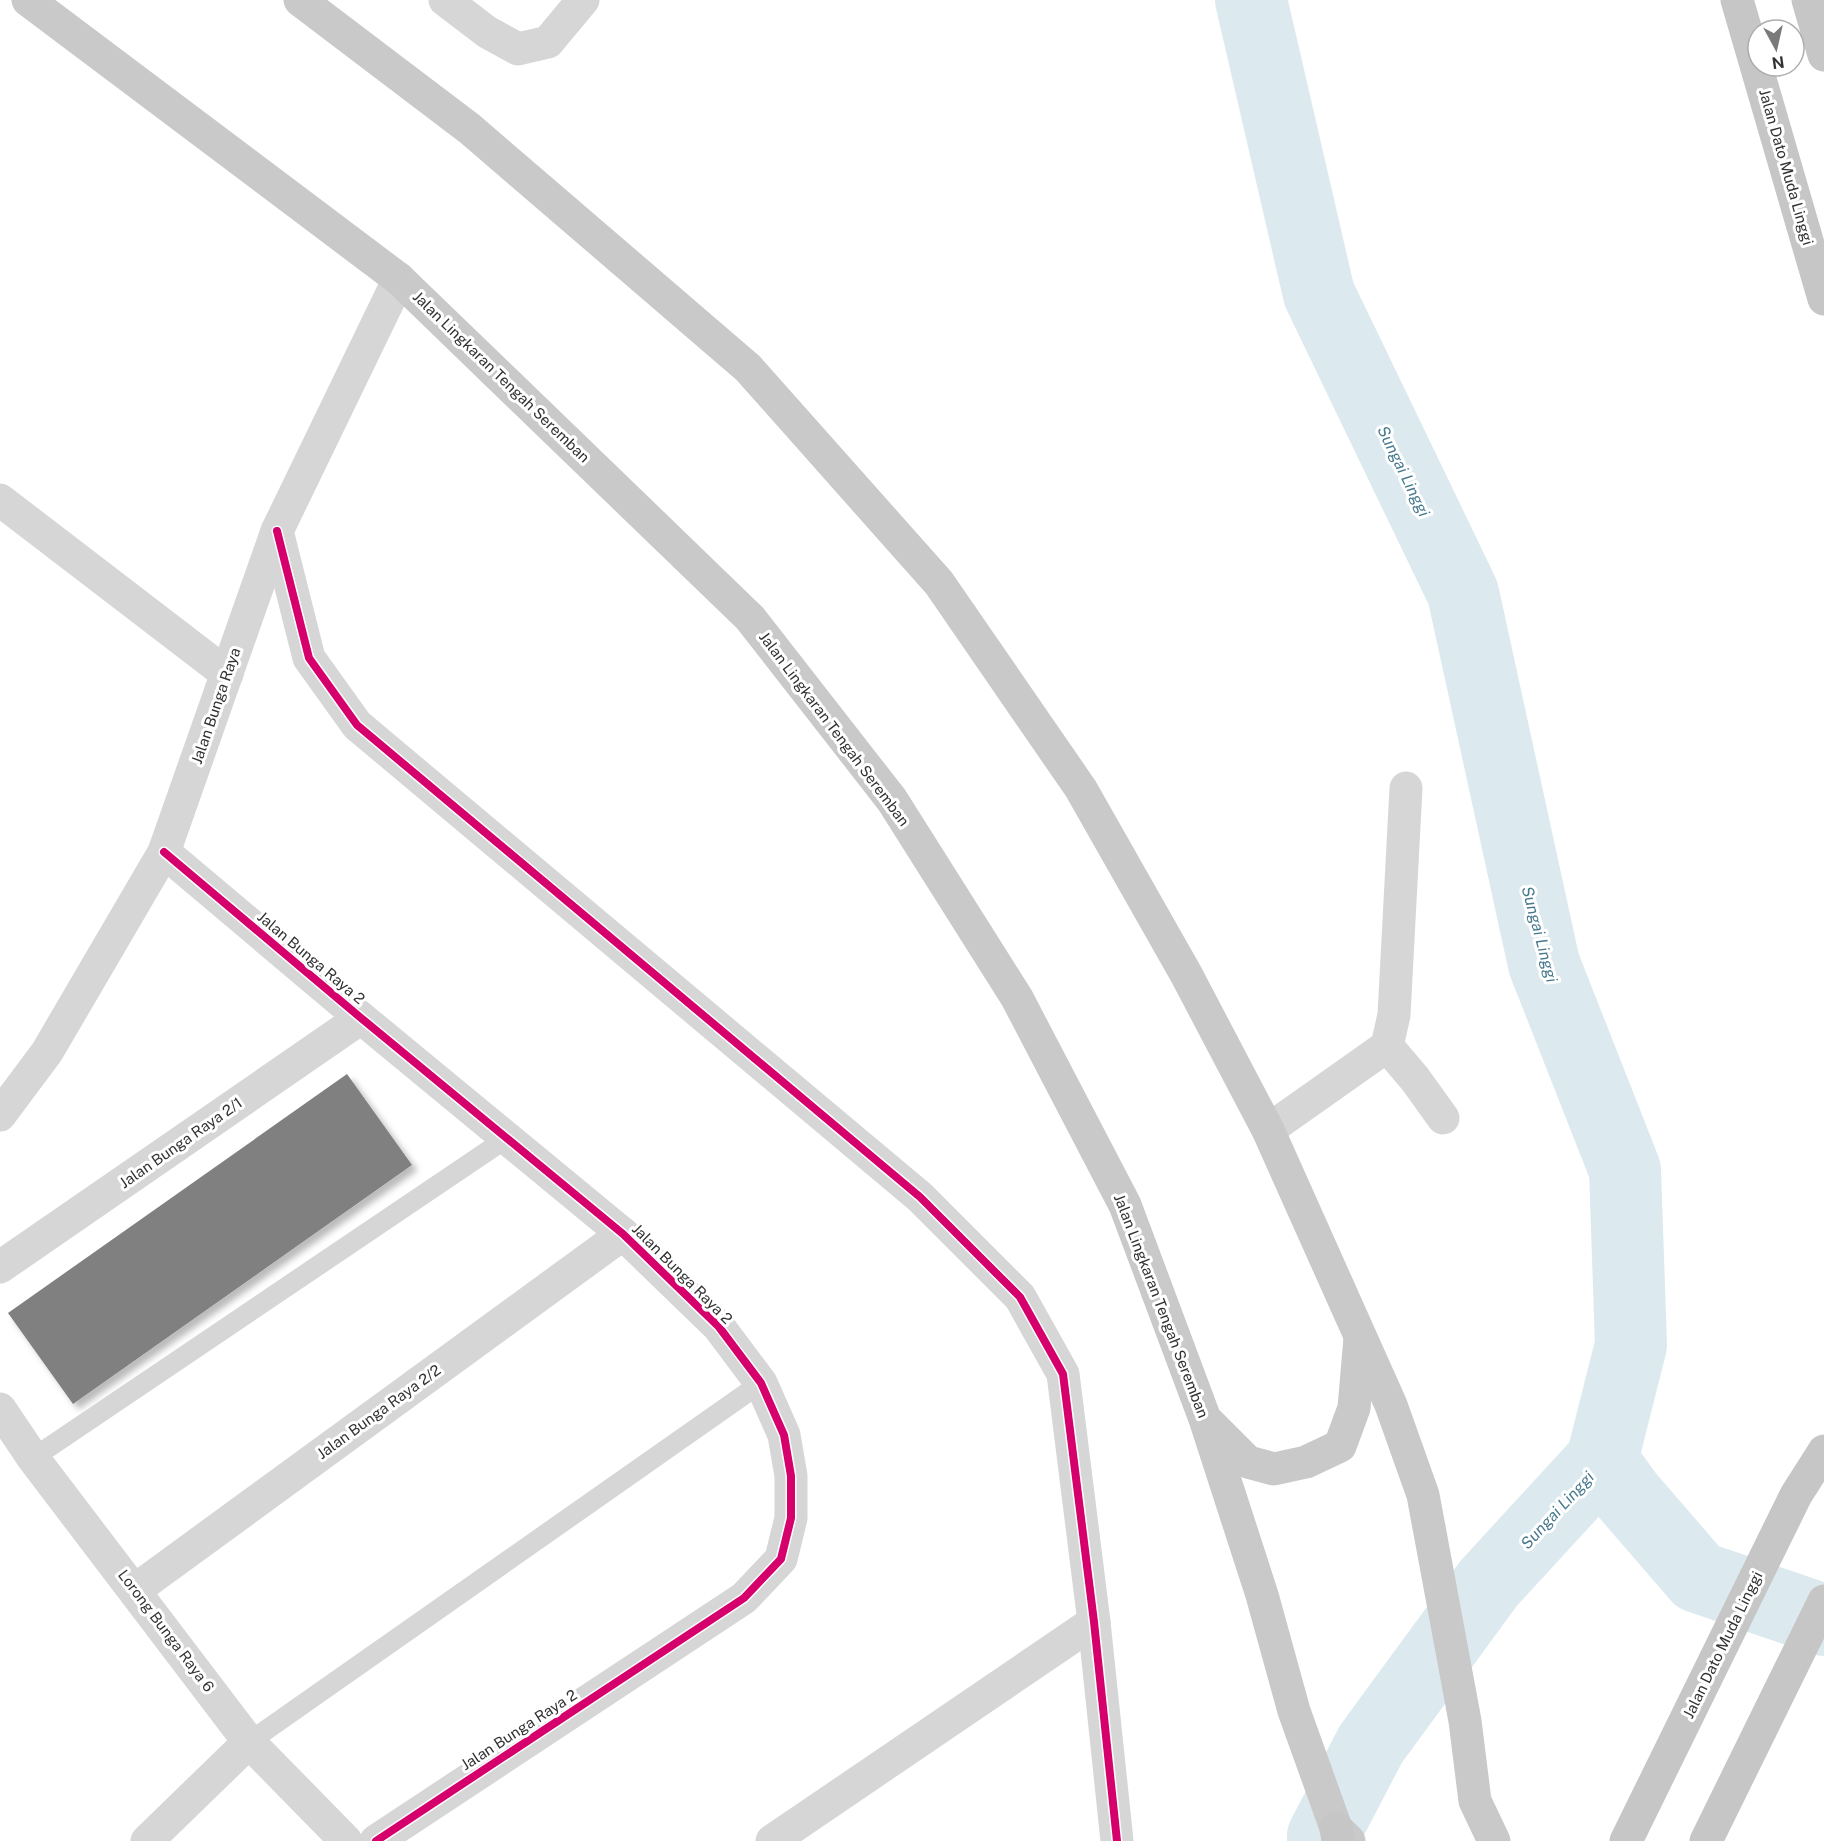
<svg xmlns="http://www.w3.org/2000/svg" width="1824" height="1841" viewBox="0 0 1824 1841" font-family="'Public Sans',sans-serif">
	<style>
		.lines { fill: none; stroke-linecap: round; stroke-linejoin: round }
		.river { stroke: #dceaef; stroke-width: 72 }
		.building { fill: #808080; filter: url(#shadow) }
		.service { stroke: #d6d6d6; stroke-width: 20 }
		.minor { stroke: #d6d6d6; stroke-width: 33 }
		.tertiary { stroke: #d6d6d6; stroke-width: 33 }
		.primary { stroke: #c9c9c9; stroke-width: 33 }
		.trunk { stroke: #c6c6c6; stroke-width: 33 }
		.cycleway-casing { stroke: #fff; stroke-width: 11 }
		.cycleway { stroke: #d6006c; stroke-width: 8 }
		.labels { text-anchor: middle; stroke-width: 6; stroke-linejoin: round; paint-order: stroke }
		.street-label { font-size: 15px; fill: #323232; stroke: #fff }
		.water-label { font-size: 16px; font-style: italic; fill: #47798d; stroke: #fff }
	</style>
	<defs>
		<filter id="shadow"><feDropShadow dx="5.5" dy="5.5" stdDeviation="3" flood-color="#0004"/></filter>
	</defs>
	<rect width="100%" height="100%" fill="#fff"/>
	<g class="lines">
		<g class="river">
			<polyline points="1251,0 1319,294 1463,593 1544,964 1625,1170 1631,1345 1602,1460 1489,1583 1371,1744 1323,1836 1323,1841"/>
			<polyline points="1602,1460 1628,1496 1698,1577 1824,1620"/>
		</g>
	</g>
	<polygon class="building" points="347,1074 412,1165 73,1404 8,1313"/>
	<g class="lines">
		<g class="service">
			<polyline points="33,1458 507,1138"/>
			<polyline points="249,1742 761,1383"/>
		</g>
		<g class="minor">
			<polyline points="445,0 487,32 518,49 548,42 583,0"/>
			<polyline points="0,500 227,674"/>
			<polyline points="277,531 309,658 357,725 920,1197 1020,1297 1063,1374 1094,1622 1117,1841"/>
			<polyline points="164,852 361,1018 623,1234 719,1327 761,1383 784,1435 791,1476 791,1518 781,1559 744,1598 376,1841"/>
			<polyline points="1387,1046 1415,1079 1443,1118"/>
			<polyline points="1268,1130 1387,1046 1394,1015 1406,788"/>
			<polyline points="0,1267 361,1018"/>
			<polyline points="0,1409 33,1458 249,1742 346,1841"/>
			<polyline points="135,1590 623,1234"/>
			<polyline points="147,1841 249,1742"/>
			<polyline points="772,1841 1094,1622"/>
		</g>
		<polyline class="tertiary" points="0,1115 47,1052 164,852 277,531 399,279"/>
		<g class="primary">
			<polyline points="28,0 399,279 750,618 892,800 1017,998 1125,1205 1205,1419 1262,1595 1294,1711 1336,1828 1349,1841"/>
			<polyline points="300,0 470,129 748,368 939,583 1081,789 1186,974 1268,1130 1391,1405 1423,1495 1465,1721 1475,1801 1494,1841"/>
			<polyline points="1209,1423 1248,1462 1274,1469 1306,1462 1340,1446 1354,1408 1360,1338"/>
		</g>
		<g class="trunk">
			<polyline points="1737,0 1824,299"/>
			<polyline points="1808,0 1824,55"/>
			<polyline points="1336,1828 1338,1841"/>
			<polyline points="1626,1841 1796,1495 1824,1451"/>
			<polyline points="1706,1841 1824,1601"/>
		</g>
		<g class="cycleway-casing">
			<g id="cycleway">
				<polyline points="277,531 309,658 357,725 920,1197 1020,1297 1063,1374 1094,1622 1117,1841"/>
				<polyline points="164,852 361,1018 623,1234 719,1327 761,1383 784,1435 791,1476 791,1518 781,1559 744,1598 376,1841"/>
			</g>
		</g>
		<use href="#cycleway" class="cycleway"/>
	</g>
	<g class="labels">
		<g class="street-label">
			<text transform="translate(1786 167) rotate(74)" y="5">Jalan Dato Muda Linggi</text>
			<text transform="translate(501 377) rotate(44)" y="5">Jalan Lingkaran Tengah Seremban</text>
			<text transform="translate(216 706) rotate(-71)" y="5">Jalan Bunga Raya</text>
			<text transform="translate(834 729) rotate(53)" y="5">Jalan Lingkaran Tengah Seremban</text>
			<text transform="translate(311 958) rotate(40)" y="5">Jalan Bunga Raya 2</text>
			<text transform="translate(181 1143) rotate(-35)" y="5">Jalan Bunga Raya 2/1</text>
			<text transform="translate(682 1274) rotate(45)" y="5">Jalan Bunga Raya 2</text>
			<text transform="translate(1161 1306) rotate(69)" y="5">Jalan Lingkaran Tengah Seremban</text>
			<text transform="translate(379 1412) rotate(-36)" y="5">Jalan Bunga Raya 2/2</text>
			<text transform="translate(166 1631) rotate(53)" y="5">Lorong Bunga Raya 6</text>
			<text transform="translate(1723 1645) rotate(-64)" y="5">Jalan Dato Muda Linggi</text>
			<text transform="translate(519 1730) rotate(-33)" y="5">Jalan Bunga Raya 2</text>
		</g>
		<g class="water-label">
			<text transform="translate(1404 471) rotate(64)" y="6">Sungai Linggi</text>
			<text transform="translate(1540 934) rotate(75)" y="6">Sungai Linggi</text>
			<text transform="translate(1557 1510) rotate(-47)" y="6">Sungai Linggi</text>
		</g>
	</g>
	<g transform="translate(1776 48) rotate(172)"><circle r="28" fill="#ffffff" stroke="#adadad" stroke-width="1.5"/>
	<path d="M0-4.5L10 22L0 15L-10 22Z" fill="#7a7a7a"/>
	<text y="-9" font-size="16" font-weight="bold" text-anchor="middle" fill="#323232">N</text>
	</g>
</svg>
